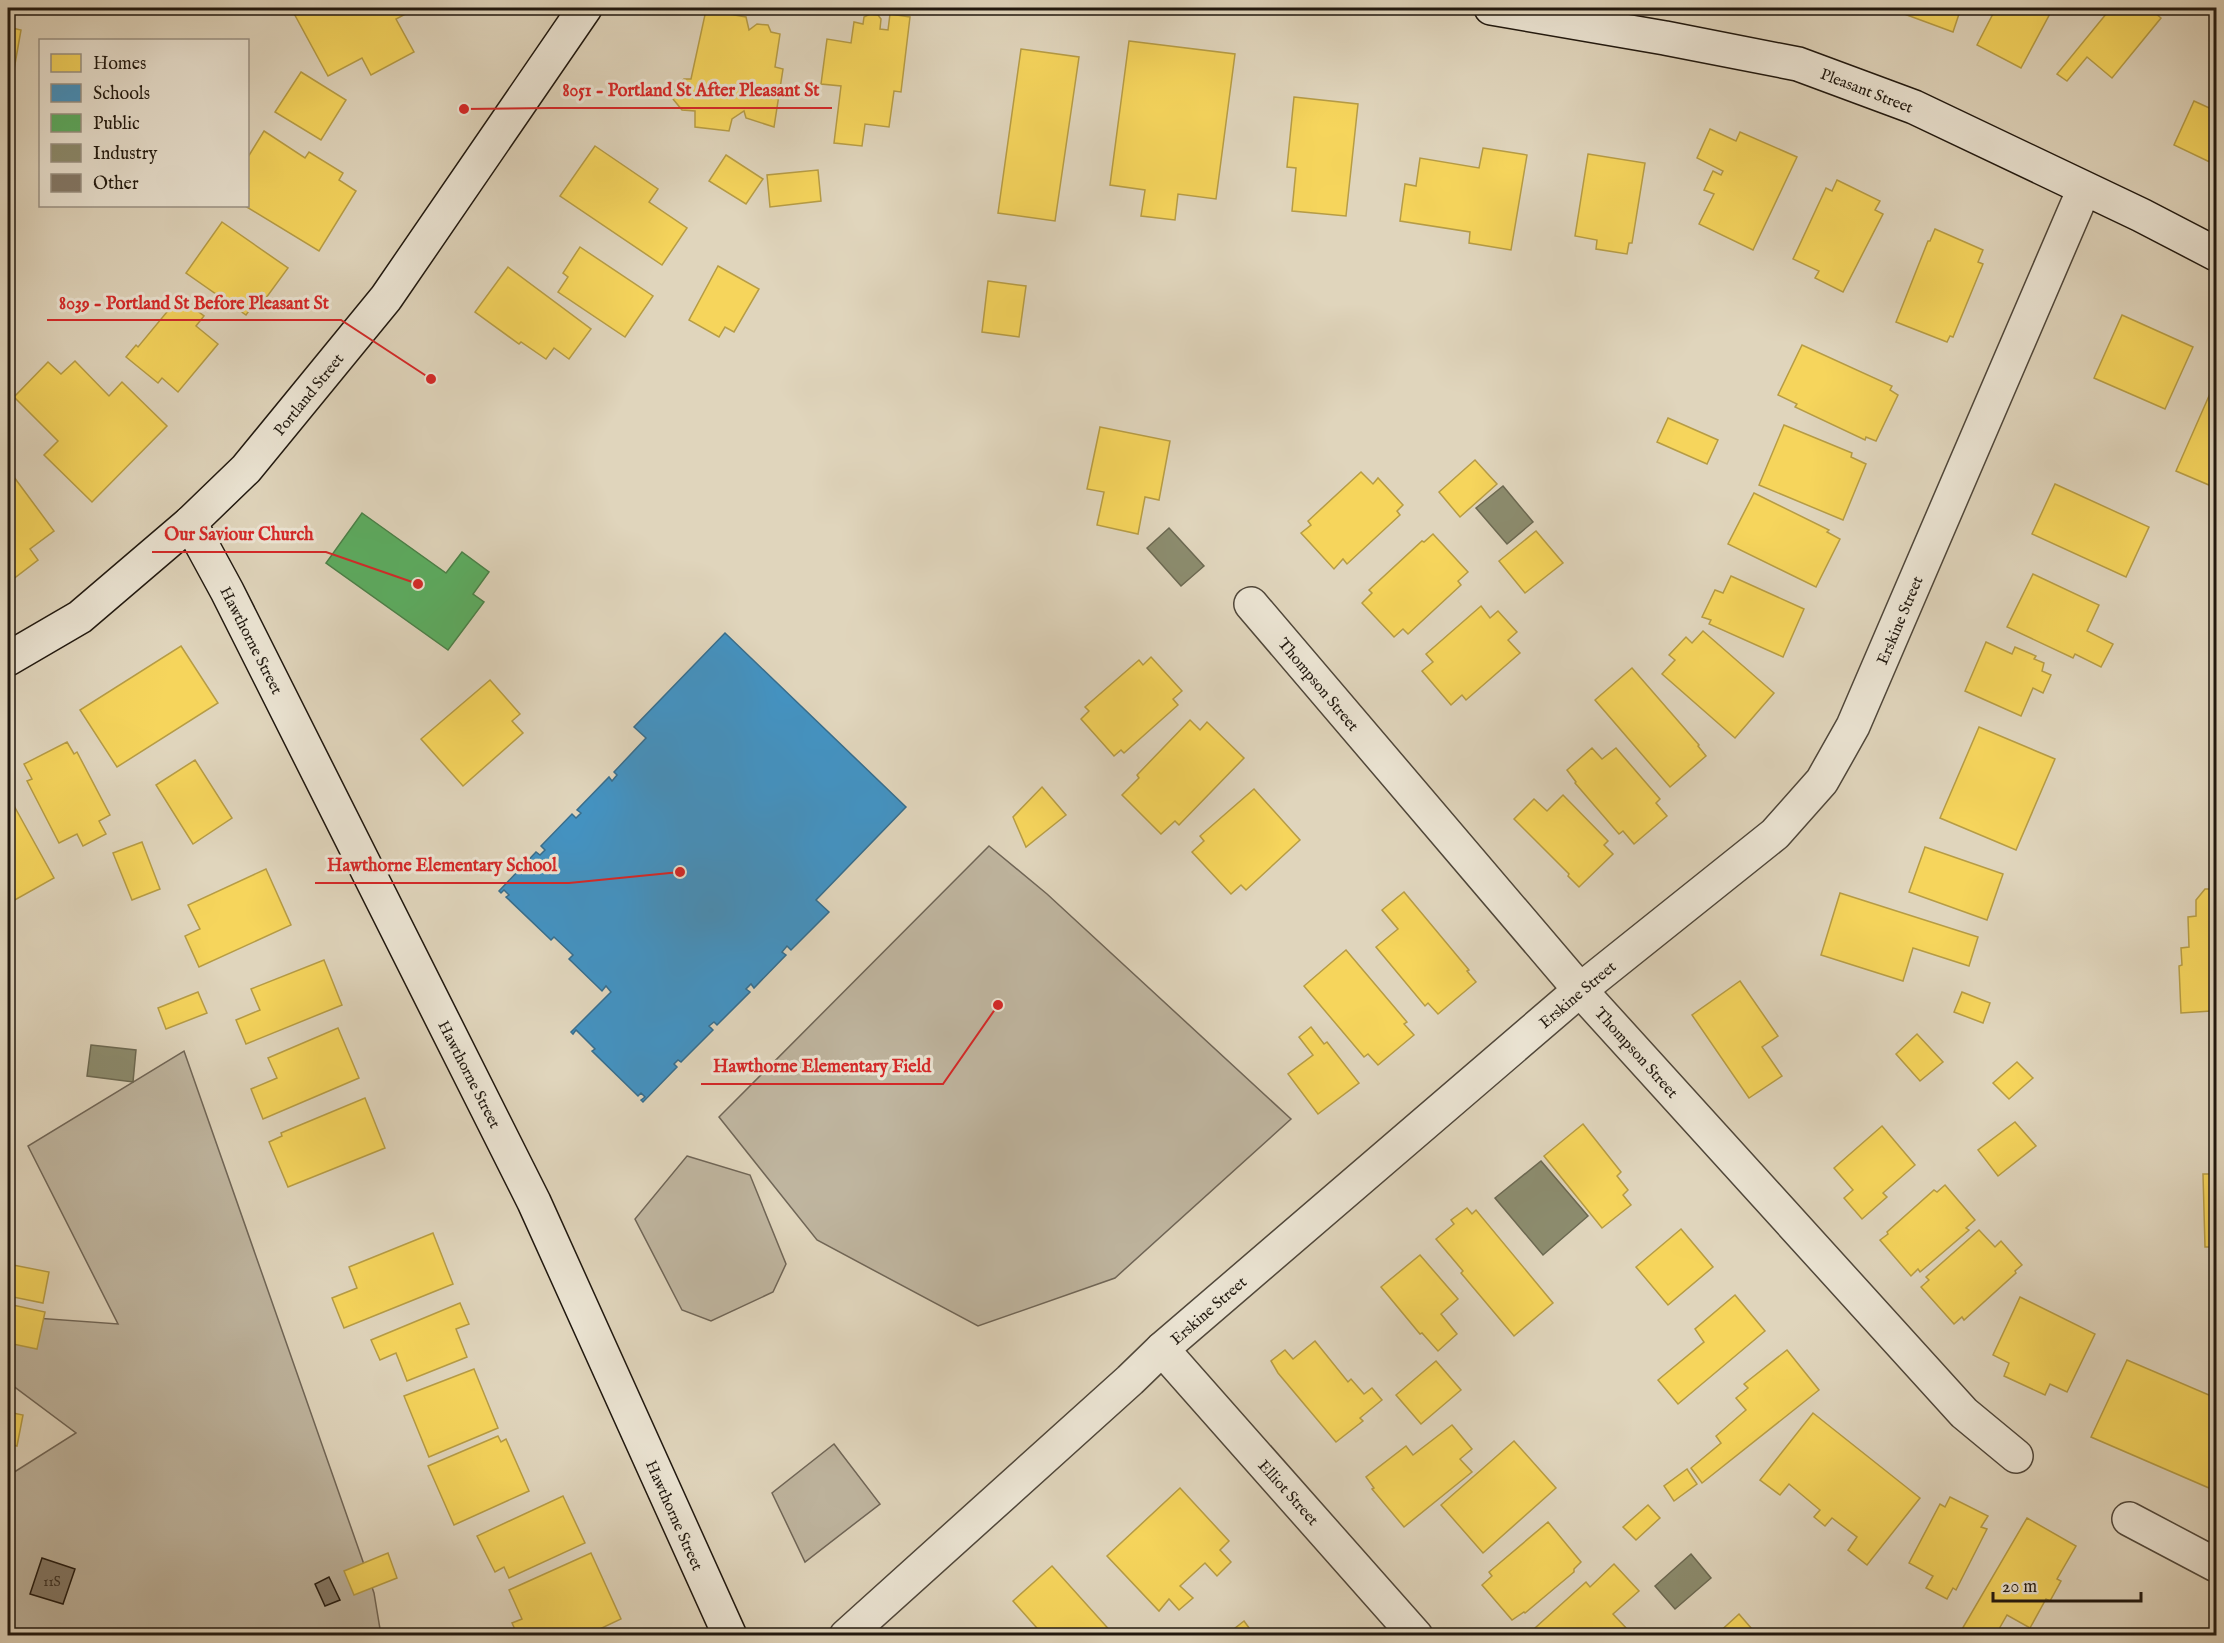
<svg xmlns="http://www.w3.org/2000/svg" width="2224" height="1643" viewBox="0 0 2224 1643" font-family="'IM FELL English',serif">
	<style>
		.green { fill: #bfb59f; stroke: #706657; stroke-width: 1.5 }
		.homes { fill: #f6d55c; stroke: #b69c45; stroke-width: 1.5 }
		.schools { fill: #4393c3; stroke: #386e8d; stroke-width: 1.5 }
		.public { fill: #5aae61; stroke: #498148; stroke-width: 1.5 }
		.industry { fill: #8c8c6e; stroke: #6c6952; stroke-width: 1.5 }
		.building { fill: #847a69; stroke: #20180f; stroke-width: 1.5 }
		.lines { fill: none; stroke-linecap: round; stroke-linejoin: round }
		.street-casing { stroke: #50473a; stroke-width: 36 }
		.secondary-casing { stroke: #20180f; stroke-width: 36 }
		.street { stroke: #ebe4d3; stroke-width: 33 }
		.secondary { stroke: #ebe4d3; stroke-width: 33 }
		.labels { text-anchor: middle; stroke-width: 6; stroke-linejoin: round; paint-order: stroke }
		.number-label { font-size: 14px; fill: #393026 }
		.street-label { font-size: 16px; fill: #20180f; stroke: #ebe4d3 }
		.leader { fill: none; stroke: #d62828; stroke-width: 2 }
		.callout-dot { fill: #d62828; stroke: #ebe4d3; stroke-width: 2 }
		.callout-label { font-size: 18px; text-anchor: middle; font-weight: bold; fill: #d62828; stroke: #ebe4d3; stroke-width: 6; stroke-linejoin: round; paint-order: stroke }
	</style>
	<rect width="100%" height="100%" fill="#e0d5bc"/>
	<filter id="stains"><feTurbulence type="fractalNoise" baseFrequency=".00333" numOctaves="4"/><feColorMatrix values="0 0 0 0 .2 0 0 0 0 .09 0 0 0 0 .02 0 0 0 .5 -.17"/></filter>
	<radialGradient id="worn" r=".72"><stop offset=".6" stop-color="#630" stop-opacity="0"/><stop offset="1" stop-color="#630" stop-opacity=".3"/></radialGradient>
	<g class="green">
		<polygon points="989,846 1047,894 1291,1119 1115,1278 978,1326 817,1240 719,1117"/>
		<polygon points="184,1051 374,1593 381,1635 8,1635 8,1476 76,1433 8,1382 8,1316 118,1324 28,1146"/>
		<polygon points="687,1156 750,1175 786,1264 773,1292 711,1321 682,1310 635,1219"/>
		<polygon points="834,1444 880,1504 805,1562 772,1493"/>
	</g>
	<g class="homes">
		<polygon points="291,8 414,8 415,9 396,19 414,52 371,75 362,58 328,76"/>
		<polygon points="1888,8 1961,8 1953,32"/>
		<polygon points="1996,8 2053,8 2021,68 1977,45"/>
		<polygon points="2111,8 2149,8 2161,18 2112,78 2087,57 2067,81 2057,74"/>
		<polygon points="706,10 746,17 749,30 757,24 768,25 771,32 780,34 775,67 783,69 774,127 746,118 744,111 732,119 729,131 695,127 695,111 682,110 673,99 676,86 684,79 691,79"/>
		<polygon points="870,14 878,15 881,19 880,29 888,30 890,14 910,17 901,92 894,91 889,127 865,124 862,146 834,143 841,86 821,84 827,39 851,43 854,22 863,24 864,17"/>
		<polygon points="8,27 21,30 12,81 8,80"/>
		<polygon points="1129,41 1235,54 1216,199 1178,194 1175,220 1141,216 1145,190 1110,185"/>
		<polygon points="1021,49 1079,57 1055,221 998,213"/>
		<polygon points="301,72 346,100 321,140 275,112"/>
		<polygon points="1294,97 1358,104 1346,216 1292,211 1296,168 1287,167"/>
		<polygon points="2194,101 2216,111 2216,165 2174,145"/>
		<polygon points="1710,129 1736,141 1740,132 1797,157 1753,250 1699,224 1714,194 1704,190 1713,171 1721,175 1723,171 1697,158"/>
		<polygon points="264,131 305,158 309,152 343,173 339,180 356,191 319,251 245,206 248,206 248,157"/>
		<polygon points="595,146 658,189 649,202 687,228 662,265 560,196"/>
		<polygon points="1483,148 1527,155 1511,250 1469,243 1470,232 1400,221 1405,184 1416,186 1420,158 1479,168"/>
		<polygon points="1588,154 1645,163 1632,243 1629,243 1627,254 1596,249 1597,240 1575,236"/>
		<polygon points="726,155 763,179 746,204 709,181"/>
		<polygon points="818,170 821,201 770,207 767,175"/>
		<polygon points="1837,180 1880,201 1875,210 1883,214 1843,292 1815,278 1819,271 1793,259 1826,188 1832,191"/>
		<polygon points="222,222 288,268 266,298 261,294 246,315 186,273"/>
		<polygon points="1935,229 1983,250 1978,262 1983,264 1953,337 1950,336 1947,342 1896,322 1928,241 1930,241"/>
		<polygon points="580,247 653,296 625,337 558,292 568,277 563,273"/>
		<polygon points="718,266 759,289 734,332 725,327 719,337 689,320"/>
		<polygon points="508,267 591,329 569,359 554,348 546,359 521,342 519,344 475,312"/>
		<polygon points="988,281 1026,286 1019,337 982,332"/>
		<polygon points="183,300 204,316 196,326 218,344 178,392 162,378 158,383 126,357 136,345 138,347 171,307 174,310"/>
		<polygon points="2122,315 2193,347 2165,409 2094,378"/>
		<polygon points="1802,345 1892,386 1890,390 1898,395 1876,441 1866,437 1865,440 1795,407 1797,404 1778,395"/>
		<polygon points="75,361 109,396 122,382 167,426 92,502 44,455 58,441 14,397 48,362 61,374"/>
		<polygon points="2216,380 2216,488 2176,471"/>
		<polygon points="1668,418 1718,440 1707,464 1657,442"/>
		<polygon points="1784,425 1852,453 1851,457 1866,464 1843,520 1759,485"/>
		<polygon points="1100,427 1170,441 1159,500 1145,497 1138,534 1097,525 1104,492 1087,489"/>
		<polygon points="1475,460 1497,484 1460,517 1439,492"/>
		<polygon points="1361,472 1373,484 1378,478 1403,505 1397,511 1400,515 1347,564 1343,559 1334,569 1301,533 1311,525 1308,521"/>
		<polygon points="11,473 54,531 30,549 38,560 8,583 8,476"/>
		<polygon points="2055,484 2149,527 2126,577 2032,534"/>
		<polygon points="1754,493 1829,530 1827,532 1840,539 1816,587 1728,544"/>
		<polygon points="1536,531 1563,563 1525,593 1499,561"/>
		<polygon points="1433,534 1468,572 1458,581 1461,585 1408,634 1403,629 1394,637 1362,603 1372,593 1369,590 1422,541 1424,542"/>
		<polygon points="2033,574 2099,605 2087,631 2113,644 2101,667 2075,654 2073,658 2007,627"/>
		<polygon points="1731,576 1804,609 1783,657 1709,624 1711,620 1702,617 1715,590 1723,593"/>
		<polygon points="1481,606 1490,618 1498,611 1517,632 1508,640 1520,653 1466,700 1462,695 1451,705 1422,671 1433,662 1426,654"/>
		<polygon points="1703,631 1774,693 1735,738 1662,674 1675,660 1669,655 1686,637 1692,643"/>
		<polygon points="1986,642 2012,654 2015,647 2036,656 2034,659 2044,663 2042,671 2051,675 2043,693 2033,688 2021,716 1965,691"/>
		<polygon points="181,646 218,703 117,767 80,710"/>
		<polygon points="1151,657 1182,691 1173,699 1178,705 1124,753 1121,750 1114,756 1081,719 1089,711 1085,707 1139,660 1143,665"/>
		<polygon points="1632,668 1699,745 1698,746 1706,756 1670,787 1595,700"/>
		<polygon points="490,680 520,714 512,721 523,733 463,786 421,739"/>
		<polygon points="1190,720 1200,730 1207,722 1244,758 1179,825 1175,821 1161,834 1122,795 1139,778 1137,775"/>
		<polygon points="1979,727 2055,759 2016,850 1940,818"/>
		<polygon points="67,742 74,754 77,752 110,815 99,821 106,834 83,846 77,834 59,843 27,781 32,779 24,764"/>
		<polygon points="1592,748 1602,759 1616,748 1660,799 1656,803 1667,816 1634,844 1623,831 1619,834 1575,783 1576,782 1567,770"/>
		<polygon points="195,760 232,818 193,844 156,785"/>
		<polygon points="1042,787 1066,815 1026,847 1013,817"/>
		<polygon points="1254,789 1300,840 1246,890 1241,885 1231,894 1192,852 1204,841 1200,836"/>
		<polygon points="1563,795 1608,841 1604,845 1613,854 1579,887 1568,876 1569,874 1514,819 1534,799 1547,811"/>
		<polygon points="13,804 54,878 13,901 9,895 8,896 8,807"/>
		<polygon points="142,842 160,889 132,900 113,853"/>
		<polygon points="1925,847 2003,874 1987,920 1909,892"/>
		<polygon points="266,869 291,925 199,967 185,936 200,929 188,905"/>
		<polygon points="2205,889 2216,889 2216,1003 2211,1004 2211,1011 2181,1013 2179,966 2182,965 2181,948 2189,947 2188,917 2196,916 2196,900"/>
		<polygon points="1404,892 1469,970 1467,971 1476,982 1438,1014 1428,1003 1425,1006 1376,947 1398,929 1382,910"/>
		<polygon points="1840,893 1978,937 1969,966 1913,948 1903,981 1821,955"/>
		<polygon points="1346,950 1407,1022 1404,1024 1414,1035 1378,1065 1368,1054 1364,1057 1304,986"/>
		<polygon points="324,960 342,1005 246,1044 236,1020 260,1010 251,989"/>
		<polygon points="1740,981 1778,1036 1762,1047 1782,1076 1749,1098 1692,1015"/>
		<polygon points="198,992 207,1013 166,1029 158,1008"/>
		<polygon points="1962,992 1990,1003 1983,1023 1954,1012"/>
		<polygon points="1311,1027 1324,1044 1327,1042 1359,1083 1318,1114 1288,1074 1313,1055 1299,1037"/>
		<polygon points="338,1028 359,1078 263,1119 251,1089 277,1078 268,1058"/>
		<polygon points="1917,1034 1943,1062 1920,1081 1896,1054"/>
		<polygon points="2017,1062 2033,1078 2009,1099 1993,1083"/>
		<polygon points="365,1098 385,1148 288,1187 269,1142 282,1136 281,1133"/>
		<polygon points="2015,1122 2036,1146 1998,1176 1978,1150"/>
		<polygon points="1583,1124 1621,1172 1617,1176 1628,1190 1623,1195 1631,1205 1602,1228 1544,1156"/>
		<polygon points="1882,1126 1915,1165 1883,1193 1887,1197 1862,1219 1844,1198 1853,1190 1834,1168"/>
		<polygon points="2203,1174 2216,1174 2216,1247 2205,1247"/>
		<polygon points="1945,1185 1975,1220 1966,1228 1969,1230 1920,1272 1918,1269 1911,1276 1880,1240 1888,1234 1887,1232 1934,1190 1937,1192"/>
		<polygon points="1467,1208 1472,1214 1476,1210 1553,1303 1514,1336 1461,1273 1463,1271 1436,1239 1454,1224 1451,1220"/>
		<polygon points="1681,1229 1713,1267 1668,1305 1636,1267"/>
		<polygon points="1979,1230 1995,1247 2001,1241 2022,1265 2015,1271 2016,1273 1964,1320 1962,1317 1954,1324 1921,1287 1929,1280 1926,1277"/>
		<polygon points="433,1233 453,1284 344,1328 332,1298 357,1288 349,1267"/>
		<polygon points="1420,1255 1458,1299 1441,1314 1457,1334 1438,1351 1422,1333 1420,1334 1381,1287"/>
		<polygon points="8,1264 49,1272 43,1303 8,1296"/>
		<polygon points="1735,1295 1765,1331 1678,1404 1658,1380 1704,1342 1695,1329"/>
		<polygon points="2020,1297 2095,1334 2067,1392 2050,1384 2045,1395 2004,1376 2009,1363 1993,1355"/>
		<polygon points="460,1303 469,1324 456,1329 467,1357 407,1381 396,1353 380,1360 371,1340"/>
		<polygon points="8,1304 45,1312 37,1349 8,1343"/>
		<polygon points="1315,1341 1348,1382 1351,1379 1364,1394 1372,1388 1382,1400 1360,1418 1363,1421 1336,1442 1278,1373 1271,1361 1285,1350 1293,1359"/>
		<polygon points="1787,1350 1819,1390 1702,1483 1691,1468 1721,1443 1716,1436 1746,1410 1736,1398 1748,1388 1744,1384"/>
		<polygon points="2127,1360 2216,1398 2216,1491 2091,1437"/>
		<polygon points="1436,1361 1461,1390 1421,1424 1396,1395"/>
		<polygon points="474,1369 498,1428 429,1457 404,1396"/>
		<polygon points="8,1412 23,1415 17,1446 8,1444"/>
		<polygon points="1813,1413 1920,1498 1867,1565 1848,1550 1857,1537 1832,1518 1825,1526 1814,1517 1820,1510 1789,1484 1780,1495 1760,1480"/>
		<polygon points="1452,1425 1472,1449 1460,1459 1472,1472 1404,1527 1372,1489 1374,1488 1366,1477 1406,1446 1413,1455"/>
		<polygon points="498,1436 501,1442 506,1439 529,1491 454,1525 428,1466"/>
		<polygon points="1514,1441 1556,1488 1483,1553 1441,1505"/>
		<polygon points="1687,1469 1697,1484 1674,1501 1664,1486"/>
		<polygon points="1180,1488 1229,1541 1220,1550 1231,1562 1217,1576 1205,1563 1180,1586 1193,1598 1179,1610 1169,1599 1159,1611 1107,1556"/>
		<polygon points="563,1496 585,1543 509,1578 504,1567 495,1572 477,1536"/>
		<polygon points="1950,1497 1988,1516 1981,1527 1987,1529 1956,1590 1953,1588 1947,1599 1926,1588 1933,1576 1909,1563 1940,1504 1945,1507"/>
		<polygon points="1648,1505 1660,1518 1636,1540 1623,1527"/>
		<polygon points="2027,1518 2076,1546 2057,1579 2061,1581 2050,1601 2046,1599 2030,1628 2007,1615 1995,1636 1958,1636"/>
		<polygon points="1548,1522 1581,1562 1574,1569 1574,1572 1525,1613 1524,1612 1512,1620 1482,1585 1492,1576 1489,1572"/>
		<polygon points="388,1553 397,1578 354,1595 344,1571"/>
		<polygon points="591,1553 621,1619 585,1636 518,1636 512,1623 522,1619 509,1590"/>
		<polygon points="1614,1564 1639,1591 1613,1614 1627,1629 1620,1636 1534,1636 1539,1632 1535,1628 1586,1582 1590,1587"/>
		<polygon points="1052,1566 1114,1635 1114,1636 1044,1636 1013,1601"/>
		<polygon points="1739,1614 1758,1636 1715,1636"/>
		<polygon points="1244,1621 1255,1636 1225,1636"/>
	</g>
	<polygon class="schools" points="725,633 906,807 816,900 829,912 791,950 787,946 782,952 786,955 754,988 751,984 746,989 750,992 717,1025 714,1022 709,1026 713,1030 681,1062 678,1060 674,1064 677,1067 643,1102 641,1100 645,1097 641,1093 638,1096 592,1051 595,1049 576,1030 573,1034 571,1032 611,992 606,986 602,991 569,959 573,955 554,937 551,940 506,897 509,895 504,890 501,893 499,891 536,852 540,855 545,850 541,846 572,814 576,818 581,813 577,810 609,777 612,781 617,775 614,772 646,738 634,727"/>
	<polygon class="public" points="362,513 446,573 462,552 489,572 473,594 484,602 448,650 326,563"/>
	<g class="industry">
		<polygon points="1503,486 1533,522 1507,544 1476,508"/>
		<polygon points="1169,528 1204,566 1181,586 1147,548"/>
		<polygon points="91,1045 136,1050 133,1082 87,1076"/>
		<polygon points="1541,1161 1588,1216 1543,1255 1495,1198"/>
		<polygon points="1691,1554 1711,1578 1675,1609 1655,1586"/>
	</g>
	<g class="building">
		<polygon points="42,1558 75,1569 63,1604 30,1594"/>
		<polygon points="329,1577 340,1600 325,1606 315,1584"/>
	</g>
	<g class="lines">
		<g class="street-casing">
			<g id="street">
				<polyline points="1251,604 1580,990 1964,1413 2016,1456"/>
				<polyline points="1162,1349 1416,1636"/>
				<polyline points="2129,1519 2216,1565"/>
				<polyline points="846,1636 1130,1380 1162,1349 1580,990 1775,834 1822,781 1853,726 2084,189"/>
			</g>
		</g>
		<g class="secondary-casing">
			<g id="secondary">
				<polyline points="1491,8 1665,38 1798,64 1914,107 2141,215 2216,254"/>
				<polyline points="190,523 227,591 534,1202 730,1636"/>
				<polyline points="8,659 80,617 190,523 246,469 386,298 585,8"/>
			</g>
		</g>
		<use href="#street" class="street"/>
		<use href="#secondary" class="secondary"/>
	</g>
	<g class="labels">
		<g class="number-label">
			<text x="52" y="1586">11S</text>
		</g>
		<g class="street-label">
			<text transform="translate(1867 90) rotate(21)" y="6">Pleasant Street</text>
			<text transform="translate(308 394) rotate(-51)" y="6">Portland Street</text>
			<text transform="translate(1899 620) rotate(-67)" y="6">Erskine Street</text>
			<text transform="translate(252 640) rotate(63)" y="6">Hawthorne Street</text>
			<text transform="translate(1319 684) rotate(50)" y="6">Thompson Street</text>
			<text transform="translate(1577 994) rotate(-40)" y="6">Erskine Street</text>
			<text transform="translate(1637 1052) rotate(48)" y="6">Thompson Street</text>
			<text transform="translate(470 1074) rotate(63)" y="6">Hawthorne Street</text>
			<text transform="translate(1208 1310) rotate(-41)" y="6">Erskine Street</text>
			<text transform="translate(1289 1492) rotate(48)" y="6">Elliot Street</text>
			<text transform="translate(675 1515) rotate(66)" y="6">Hawthorne Street</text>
		</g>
	</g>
	<path class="leader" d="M464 109L550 108H832M431 379L341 320H47M418 584L326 552H152M680 872L569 883H315M998 1005L943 1084H701"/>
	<g class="callout-dot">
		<circle cx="464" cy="109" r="6"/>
		<circle cx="431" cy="379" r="6"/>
		<circle cx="418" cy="584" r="6"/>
		<circle cx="680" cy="872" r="6"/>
		<circle cx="998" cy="1005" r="6"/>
	</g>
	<g class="callout-label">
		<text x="691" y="96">8051 - Portland St After Pleasant St</text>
		<text x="194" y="309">8039 - Portland St Before Pleasant St</text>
		<text x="239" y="540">Our Saviour Church</text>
		<text x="442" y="871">Hawthorne Elementary School</text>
		<text x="822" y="1072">Hawthorne Elementary Field</text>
	</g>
	<rect width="2224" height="1643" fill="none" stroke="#e0d5bc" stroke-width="30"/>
	<rect x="9" y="9" width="2206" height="1625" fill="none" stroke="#20180f" stroke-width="3"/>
	<rect x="15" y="15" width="2194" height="1613" fill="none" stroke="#20180f" stroke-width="1.5"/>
	<rect x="39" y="39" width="210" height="168" fill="#ebe4d3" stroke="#9a9285" stroke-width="1.5"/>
	<rect x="51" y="54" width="30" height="18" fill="#f6d55c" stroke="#9a9285" stroke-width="1.5"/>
	<text x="93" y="69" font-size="18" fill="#20180f">Homes</text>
	<rect x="51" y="84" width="30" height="18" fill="#4393c3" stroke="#9a9285" stroke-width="1.5"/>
	<text x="93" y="99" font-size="18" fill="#20180f">Schools</text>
	<rect x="51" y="114" width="30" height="18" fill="#5aae61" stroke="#9a9285" stroke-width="1.5"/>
	<text x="93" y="129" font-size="18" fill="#20180f">Public</text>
	<rect x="51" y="144" width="30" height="18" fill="#8c8c6e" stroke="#9a9285" stroke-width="1.5"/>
	<text x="93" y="159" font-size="18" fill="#20180f">Industry</text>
	<rect x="51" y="174" width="30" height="18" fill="#847a69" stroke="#9a9285" stroke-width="1.5"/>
	<text x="93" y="189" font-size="18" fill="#20180f">Other</text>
	<path d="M1993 1592v9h148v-9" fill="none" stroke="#20180f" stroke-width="3"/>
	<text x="2002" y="1592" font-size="18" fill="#20180f" stroke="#ebe4d3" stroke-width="4.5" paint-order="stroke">20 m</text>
	<rect width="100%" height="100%" filter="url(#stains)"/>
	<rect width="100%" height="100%" fill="url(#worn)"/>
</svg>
